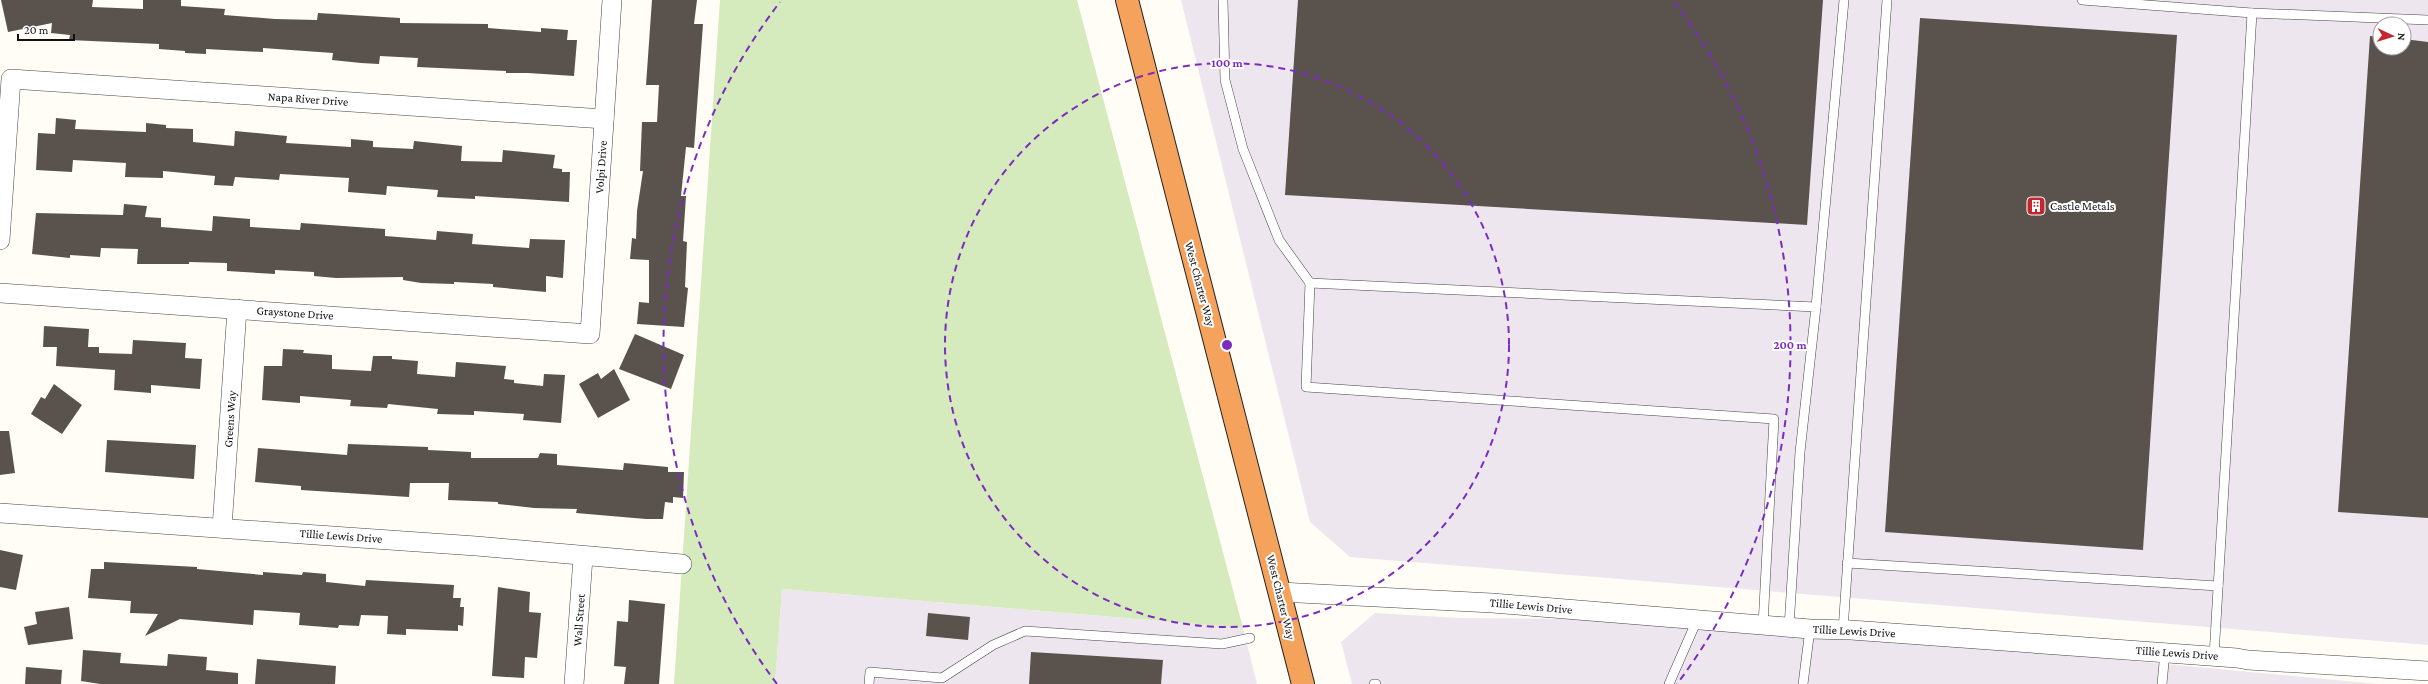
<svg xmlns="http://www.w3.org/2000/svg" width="2428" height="684" viewBox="0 0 2428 684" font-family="'Crimson Pro',serif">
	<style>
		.industrial { fill: #eee6ef; fill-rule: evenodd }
		.green { fill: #d5ebbd }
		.building { fill: #5a524d }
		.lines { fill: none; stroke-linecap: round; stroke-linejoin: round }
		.lane-casing { stroke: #444; stroke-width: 10 }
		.street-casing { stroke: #444; stroke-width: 20 }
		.highway-casing { stroke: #222; stroke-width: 24 }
		.lane { stroke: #fff; stroke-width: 9 }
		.street { stroke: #fff; stroke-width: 19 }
		.highway { stroke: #f5a25d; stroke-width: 22 }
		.ring { fill: none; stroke: #7b2cbf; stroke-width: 2; stroke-dasharray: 7 5 }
		.labels { text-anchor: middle; stroke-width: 4; stroke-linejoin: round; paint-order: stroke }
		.street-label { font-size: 12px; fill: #111; stroke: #fff }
		.poi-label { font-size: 12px; fill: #111; stroke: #fff; text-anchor: start }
		.centre { fill: #7b2cbf; stroke: #fff; stroke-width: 2 }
		.ring-label { font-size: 12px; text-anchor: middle; font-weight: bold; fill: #7b2cbf; stroke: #fff; stroke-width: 4; stroke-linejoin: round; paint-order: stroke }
	</style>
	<rect width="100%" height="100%" fill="#fffdf5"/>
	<g class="industrial">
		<path d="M1181,0H2428V645L1350,557L1310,522ZM2380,24H2404V48H2380Z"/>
		<polygon points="782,589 1243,628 1257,684 775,684"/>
		<polygon points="1375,613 1460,618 1697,620 2378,684 1352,684 1341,642"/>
	</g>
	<polygon class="green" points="720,0 1077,0 1243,628 782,589 775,684 674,684"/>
	<g class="building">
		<polygon points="1,0 93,0 92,7 143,9 143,0 181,0 181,6 225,9 224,15 275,19 317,20 318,13 400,18 400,23 488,24 488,28 541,32 541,28 568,30 567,40 577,40 574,76 528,73 506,73 506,71 417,67 418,58 380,56 379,64 361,63 332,60 333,53 263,48 263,52 206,49 206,54 185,53 185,51 159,49 159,44 69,40 70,35 51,33 52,23 8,32"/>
		<polygon points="652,0 697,0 694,24 703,24 694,148 686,147 681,196 686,196 683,241 687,242 685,287 688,288 684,327 637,324 639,302 649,303 649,260 630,259 632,238 636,239 637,211 643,171 640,171 642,122 657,122 659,85 646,85"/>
		<polygon points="1298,0 1823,0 1807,225 1285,195"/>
		<polygon points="1920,18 2177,35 2143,550 1885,532"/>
		<polygon points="2370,36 2380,37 2380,48 2404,48 2404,39 2428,42 2428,518 2338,512"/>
		<polygon points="56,118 76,120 75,129 146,132 146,123 166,125 166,128 193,129 193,142 234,146 235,131 287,136 286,143 351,147 351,139 373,141 373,147 413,149 414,141 462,146 461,161 502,162 503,150 555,155 553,168 562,169 562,172 570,172 569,202 475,196 475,199 437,197 438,190 387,186 386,195 348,192 349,178 280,174 279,180 235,177 233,186 214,185 215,176 163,171 163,178 125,177 126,163 73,160 72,172 36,170 38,133 55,134"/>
		<polygon points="124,204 147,206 145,217 161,218 161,227 212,231 213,216 250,219 250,227 300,230 301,223 385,229 385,236 436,240 437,231 473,234 472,244 529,248 530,239 565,240 563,278 546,276 546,292 493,287 493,284 454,282 454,284 421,283 403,280 403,277 336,278 314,276 314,272 275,270 275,274 227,271 227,263 189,262 189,264 137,264 138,249 101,248 100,257 70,255 70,258 32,254 36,213 123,215"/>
		<polygon points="44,326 89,329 88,347 99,347 99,353 132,354 133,340 186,343 185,358 202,359 200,389 151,385 151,393 114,390 115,370 56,366 57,347 43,347"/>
		<polygon points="635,334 684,355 671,389 619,369"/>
		<polygon points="283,349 304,350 303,353 332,355 332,369 371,371 373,356 392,356 392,359 418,361 417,374 455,377 456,362 506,366 504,379 514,380 514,383 543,386 544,374 565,375 561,423 523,420 524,414 474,411 474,415 437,414 438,409 388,404 387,408 350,406 351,400 300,396 300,403 262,400 264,366 282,366"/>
		<polygon points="614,369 630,400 598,418 579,384 598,373 601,379"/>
		<polygon points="54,384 82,405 62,434 31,414 41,397 45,399"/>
		<polygon points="0,431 9,431 15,473 0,475"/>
		<polygon points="107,440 196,445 194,479 105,472"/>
		<polygon points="348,444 428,447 428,450 471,452 471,458 538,458 540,453 557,454 557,465 623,470 624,463 668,467 668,472 684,472 683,498 673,497 673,503 665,502 663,519 646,519 576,513 577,509 534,508 498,504 498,502 448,500 449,483 410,483 409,497 301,490 301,486 255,482 258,448 347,455"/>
		<polygon points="0,550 23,555 16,590 0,587"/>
		<polygon points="104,562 197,567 197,569 263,575 263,572 302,575 303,572 326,574 326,582 365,586 366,580 454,585 453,598 461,598 460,607 464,607 463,626 458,625 458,631 406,629 406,635 387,634 388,616 361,615 359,626 339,625 338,628 299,625 300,613 254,610 253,625 180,619 145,636 158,614 130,613 131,601 88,598 91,569 104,569"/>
		<polygon points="498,587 530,592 529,612 541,613 537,658 525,657 524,678 492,676"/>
		<polygon points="629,600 665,604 659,684 624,684 626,667 614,666 617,621 628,622"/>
		<polygon points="69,607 73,639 28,645 24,627 37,624 35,612"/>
		<polygon points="928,613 970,617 968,640 926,636"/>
		<polygon points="83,650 121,653 120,663 167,666 168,654 207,657 206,670 238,673 238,684 100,684 81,681"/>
		<polygon points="1031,652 1163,660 1161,684 1029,684"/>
		<polygon points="257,659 336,666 335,684 255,684"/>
		<polygon points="26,667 62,670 61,684 25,684"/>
	</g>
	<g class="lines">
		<g class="lane-casing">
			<g id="lane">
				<polyline points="1223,0 1225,80 1243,149 1279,240 1310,283"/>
				<polyline points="2082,0 2252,13 2214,656"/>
				<polyline points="2252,13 2428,20"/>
				<polyline points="1816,307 1844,0"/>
				<polyline points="1847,563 2218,586"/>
				<polyline points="1763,625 1774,419 1306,387 1310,283 1816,307 1800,452 1789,627"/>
				<polyline points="1843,630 1887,0"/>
				<polyline points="869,684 870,672 942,678 993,645 1025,631 1222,644 1250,638"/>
				<polyline points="1374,684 1376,684"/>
				<polyline points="1669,684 1697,620"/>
				<polyline points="1803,684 1810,629"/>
				<polyline points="2162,684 2165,652"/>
			</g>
		</g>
		<g class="street-casing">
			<g id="street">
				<polyline points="0,240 11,79 604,119"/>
				<polyline points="0,293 590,334 612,0"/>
				<polyline points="0,513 476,546 682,564"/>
				<polyline points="222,528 237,309"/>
				<polyline points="1280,592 1492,603 1810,629 1851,630 2237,658 2248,660 2428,671"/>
				<polyline points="574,684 583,557"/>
			</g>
		</g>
		<g class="highway-casing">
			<polyline id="highway" points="1127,0 1303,684"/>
		</g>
		<use href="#lane" class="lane"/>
		<use href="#street" class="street"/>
		<use href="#highway" class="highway"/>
	</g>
	<g class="ring">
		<circle cx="1227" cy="345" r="282"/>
		<path d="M777 684A563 563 0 0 1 780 2M1674 2A563 563 0 0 1 1677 684"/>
	</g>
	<defs>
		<g id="building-square" transform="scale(1)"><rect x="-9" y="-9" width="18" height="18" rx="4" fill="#c4262e" stroke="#fff"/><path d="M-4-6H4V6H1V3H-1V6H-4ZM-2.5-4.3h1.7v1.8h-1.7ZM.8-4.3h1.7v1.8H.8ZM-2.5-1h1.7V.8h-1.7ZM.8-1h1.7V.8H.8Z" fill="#fff"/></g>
	</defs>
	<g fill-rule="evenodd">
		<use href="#building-square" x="2036" y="206"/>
	</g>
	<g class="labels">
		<g class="street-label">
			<text transform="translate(308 99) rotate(4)" y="4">Napa River Drive</text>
			<text transform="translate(601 167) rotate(-86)" y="4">Volpi Drive</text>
			<text transform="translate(1200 284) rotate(75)" y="4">West Charter Way</text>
			<text transform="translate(295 313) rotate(4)" y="4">Graystone Drive</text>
			<text transform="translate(230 419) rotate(-86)" y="4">Greens Way</text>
			<text transform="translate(341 536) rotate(4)" y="4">Tillie Lewis Drive</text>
			<text transform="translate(1281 597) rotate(76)" y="4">West Charter Way</text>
			<text transform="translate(1531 606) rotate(5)" y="4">Tillie Lewis Drive</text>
			<text transform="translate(579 620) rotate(-86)" y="4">Wall Street</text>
			<text transform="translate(1854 631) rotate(3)" y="4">Tillie Lewis Drive</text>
			<text transform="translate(2177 653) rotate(4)" y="4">Tillie Lewis Drive</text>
		</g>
		<g class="poi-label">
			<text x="2050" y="210">Castle Metals</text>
		</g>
	</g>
	<circle cx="1227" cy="345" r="6" class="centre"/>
	<g class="ring-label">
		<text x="1227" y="67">100 m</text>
		<text x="1790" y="349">200 m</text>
	</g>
	<g transform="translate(2392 36) rotate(94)"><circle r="19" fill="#ffffff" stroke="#a0a0a0"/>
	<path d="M0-3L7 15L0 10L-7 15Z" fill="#c4262e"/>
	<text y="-6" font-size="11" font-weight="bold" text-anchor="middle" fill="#111111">N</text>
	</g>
	<path d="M18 34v6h56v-6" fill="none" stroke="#111111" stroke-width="2"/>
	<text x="24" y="34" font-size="12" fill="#111111" stroke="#ffffff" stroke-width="3" paint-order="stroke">20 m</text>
</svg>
